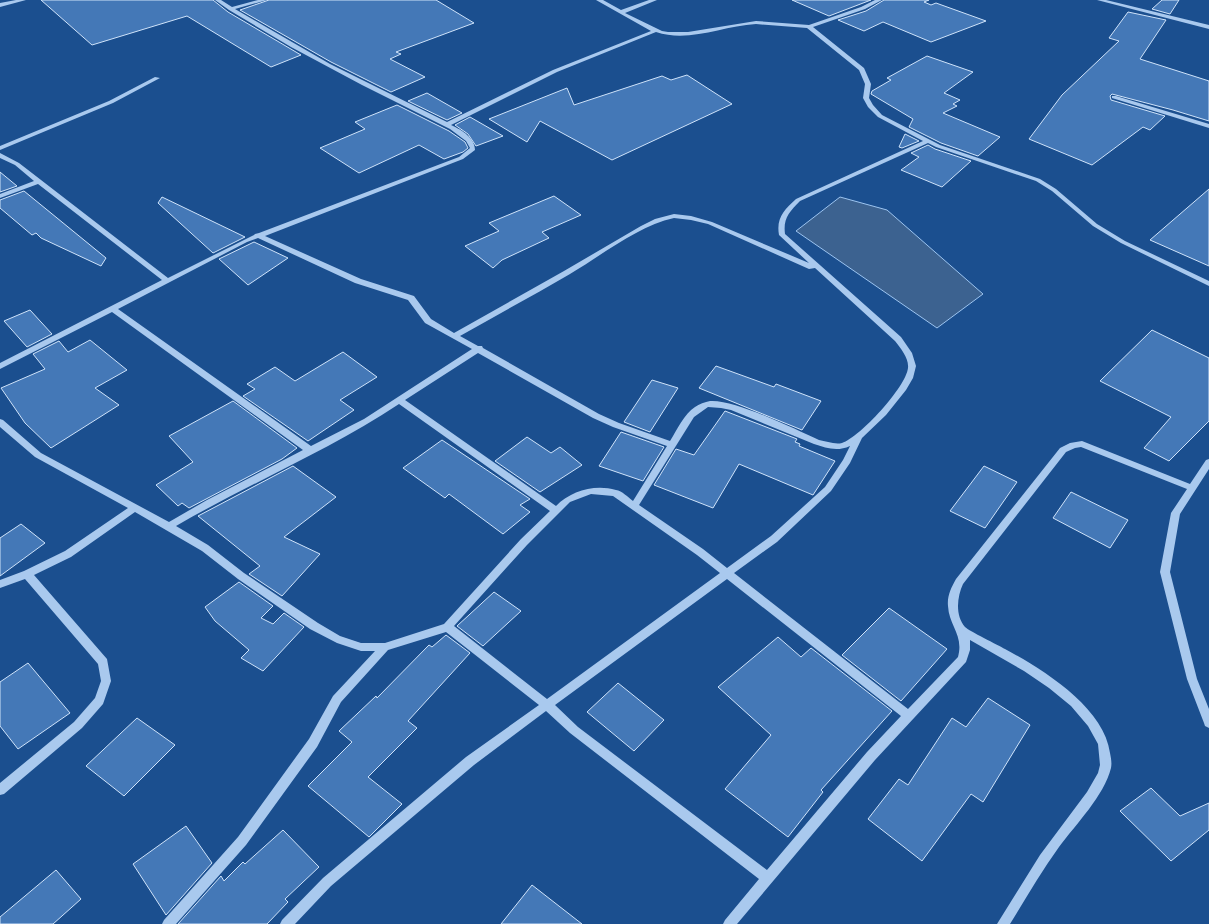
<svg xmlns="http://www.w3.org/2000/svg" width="1209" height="924" viewBox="0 0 1209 924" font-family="Arial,sans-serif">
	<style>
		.water { fill: #3c6290; stroke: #9cc4f0 }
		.building { fill: #4478b7; stroke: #cfe3fa }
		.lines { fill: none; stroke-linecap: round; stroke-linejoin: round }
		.minor { fill: #a9c9ee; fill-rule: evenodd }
	</style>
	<rect width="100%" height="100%" fill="#1b4f8f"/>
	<polygon class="water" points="840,197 887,210 983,294 937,328 796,231"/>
	<g class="building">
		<polygon points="41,0 213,0 228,12 301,55 271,67 187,16 92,45"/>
		<polygon points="269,0 436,0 474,23 396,52 401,54 390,59 425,77 391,92 331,62 240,10"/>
		<polygon points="792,0 871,0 829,16"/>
		<polygon points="884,0 929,0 924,2 931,5 936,3 986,21 931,42 883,22 864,31 838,20 866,11"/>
		<polygon points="1162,0 1179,0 1170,14 1152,9"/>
		<polygon points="1128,12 1166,20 1140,59 1209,81 1209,121 1173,110 1112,94 1110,96 1111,100 1165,116 1150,130 1143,127 1092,165 1029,139 1062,95 1119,41 1109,38"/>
		<polygon points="927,56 973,72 944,93 960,100 953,104 957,106 943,113 1000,137 978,156 941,143 909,127 913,119 871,94 872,91 891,80 887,78"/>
		<polygon points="687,75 732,104 612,160 540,121 527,142 489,119 567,88 574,105 662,76 671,80"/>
		<polygon points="427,93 462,113 447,120 408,101"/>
		<polygon points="397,105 449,131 465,142 468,148 463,152 444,159 419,145 359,173 320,148 365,129 355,122"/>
		<polygon points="470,117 503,136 476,146 468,134 455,125"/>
		<polygon points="905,134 919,141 902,148 899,147"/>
		<polygon points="928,145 935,149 971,161 942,187 901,170 919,157 911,153"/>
		<polygon points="0,172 17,186 0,192"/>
		<polygon points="1209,189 1209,266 1150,240"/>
		<polygon points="24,191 106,258 101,266 41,238 36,233 32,235 0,208 0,200"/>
		<polygon points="554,196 581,215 542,232 549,238 502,260 493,268 465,246 499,231 489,223"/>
		<polygon points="162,197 245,237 213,253 158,203"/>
		<polygon points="254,242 288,258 248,285 219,259"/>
		<polygon points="30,310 52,334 27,347 4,321"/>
		<polygon points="1152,330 1209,358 1209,421 1169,461 1144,448 1171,417 1100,381"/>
		<polygon points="90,340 127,370 95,388 119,405 51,448 25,423 1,388 45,369 33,354 59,341 68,352"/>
		<polygon points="343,352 377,377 340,400 354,410 308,441 243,396 255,389 247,384 275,367 295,381"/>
		<polygon points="716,366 774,387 776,384 821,401 802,430 699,388"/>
		<polygon points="652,380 678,388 650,432 624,422"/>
		<polygon points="233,401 297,448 282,459 189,508 182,503 178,506 156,485 193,462 169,436"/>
		<polygon points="725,411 797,439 795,442 800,444 799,446 835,461 813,495 739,464 713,508 654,485 676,449 694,455"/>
		<polygon points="621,432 664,447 643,481 599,466"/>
		<polygon points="527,437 551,453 560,447 582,465 540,492 495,461"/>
		<polygon points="442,440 530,499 520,505 530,512 503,534 449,494 445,498 403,468"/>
		<polygon points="293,466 336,497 284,537 320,554 282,596 249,574 260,566 198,516"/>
		<polygon points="984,466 1017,482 985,528 950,511"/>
		<polygon points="1071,492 1128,520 1110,548 1053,518"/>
		<polygon points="21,524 45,543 0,576 0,538"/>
		<polygon points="239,582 273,606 261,618 273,624 284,613 304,627 263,671 241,658 249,650 215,621 205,607"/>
		<polygon points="494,592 521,611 483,646 457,626"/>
		<polygon points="889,608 947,649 901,701 842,655"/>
		<polygon points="446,635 470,653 408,721 417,728 368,777 402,804 369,837 308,786 352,742 339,731 376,696 377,698 429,645 432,647"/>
		<polygon points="778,637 801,657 811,648 892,711 821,790 823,792 788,837 725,789 771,735 718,687"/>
		<polygon points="28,663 70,713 18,749 0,726 0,682"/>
		<polygon points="618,683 664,720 634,751 587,712"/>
		<polygon points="988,698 1030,725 983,802 971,794 922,861 868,819 899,779 908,785 952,718 966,727"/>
		<polygon points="137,718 175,745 124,796 86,766"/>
		<polygon points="1151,788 1180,816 1209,803 1209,830 1171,861 1120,811"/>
		<polygon points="186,826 212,863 166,915 133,864"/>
		<polygon points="283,830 319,867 285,899 288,902 267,924 178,924 221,876 224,881 243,862 245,864"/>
		<polygon points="56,870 81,899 53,924 0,924 0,917"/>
		<polygon points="532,885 582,924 501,924"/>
	</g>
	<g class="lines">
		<g class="minor">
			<polygon points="16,0 26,0 0,7 0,3"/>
			<path d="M215,0H221L232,7L258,0H267L235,9L330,64L447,122L553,70L651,31L596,0H603L621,10L649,0H657L625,13L662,31L668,32H688L756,21L809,25L861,7L875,0H882L865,9L813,27L864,68L871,84L869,98L873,105L882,115L940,145L1040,179L1056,189L1097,224L1125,241L1209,281V286L1121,243L1093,226L1052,191L1036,181L936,147L928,143L800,201C789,212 783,219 785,234L901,337L912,353L916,366L913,378L906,390L886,415L862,438L850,463L831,491L777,542L734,573L908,709L958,657C964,635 949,626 948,606C947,596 951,588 956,579L1060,448L1070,443L1082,441L1190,484L1206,460L1209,459V469L1180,514L1170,572L1197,679L1209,709V728L1205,726L1204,723L1187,679L1160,572L1171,513L1187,489L1081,447L1075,448L1066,452L963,584C957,597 955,615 965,627C969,631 998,645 1005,649C1042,669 1104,707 1110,753C1111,758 1112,763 1111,768C1104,796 1076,824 1059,847C1041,872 1026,898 1010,924H997L1040,855L1087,792L1098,773L1100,765L1098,744L1088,726L1071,706L1049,688L1024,671L970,640V650L966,662L875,760L737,924H723L725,920L759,879L570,733L546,711L474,765L331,886L295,924H280L282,920L323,878L466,757L539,705L446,632L388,650L341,702L317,747L246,845L176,924H162L164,920L238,837L309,739L333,696L375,651H361L337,643L310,629L238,579L202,551L135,512L71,557L34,575L107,659L111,681L103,704L82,728L4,794L0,795V783L74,722L95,698L101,681L98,664L25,579L0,588V580L24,571L65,551L128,508L35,457L0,427V419L3,420L41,453L169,522L207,500L303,450L112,312L0,369V363L162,280L38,184L0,198V194L34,181L15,165L0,158V153L19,163L168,278L254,235L255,234L259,233L459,157L470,148L466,141L450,129L362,85L291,47L229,10ZM756,24L807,28L859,70L865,84L863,98L868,107L878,117L923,141L796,199C784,210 776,218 779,235L809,263L712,222L691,216L674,214L655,219L641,226L564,271L454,333L431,319L414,296L361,279L265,236L463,159L475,150C475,138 462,130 451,125L557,72L656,32C689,43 722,26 756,24ZM674,218L691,220L708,224L809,269L815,268L895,341C901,349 909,358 908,368C906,387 860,437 842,443C835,445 826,441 819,440C794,429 735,399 710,401C705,402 699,404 695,407C684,414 677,430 670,441L619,423L599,414L483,348L482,346H478L460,336C497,315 534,295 570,274C602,255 638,226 674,218ZM258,238L355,283L408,300L425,323L472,349L364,419L311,446L118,309L247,242ZM478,353L593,418L613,427L667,446L633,501C628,497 622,491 616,490C594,484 571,491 556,506L405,400ZM399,404L550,511L521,539L444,624L385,643H361L340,636L318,623L244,573L208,545L176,526C250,483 328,451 399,404ZM708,407L721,408L731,410L814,444C826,448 837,452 850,446L843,460L825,487L771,536L727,568L703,549L639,505L694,417ZM591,494L613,496L697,555L720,573L547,699L454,626L527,545L570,502ZM727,579L901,716L867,752L767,870L578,727L555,705Z"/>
			<polygon points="1097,0 1106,0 1209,25 1209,29"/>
			<polygon points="155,77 160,78 113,103 0,150 0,146 109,101"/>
			<polygon points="1112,96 1116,96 1209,124 1209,128 1112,98"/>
		</g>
	</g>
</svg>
